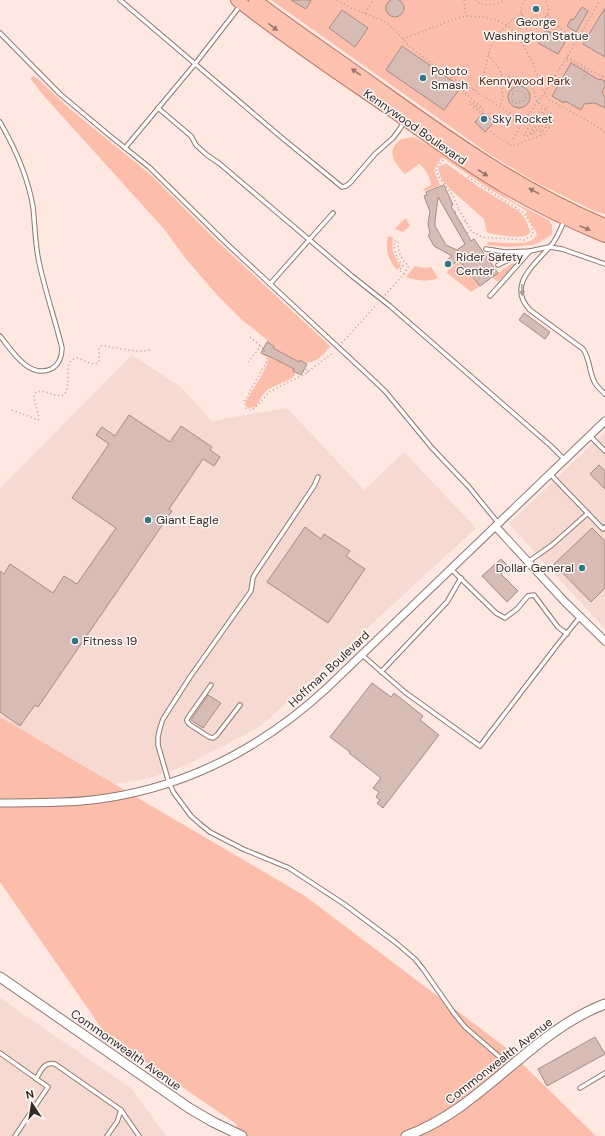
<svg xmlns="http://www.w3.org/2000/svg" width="605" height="1136" viewBox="0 0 605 1136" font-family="'DM Sans',sans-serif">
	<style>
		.built { fill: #f6dad2 }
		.green { fill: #fcbeab }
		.building { fill: #d6bcb4; stroke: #a48b84; fill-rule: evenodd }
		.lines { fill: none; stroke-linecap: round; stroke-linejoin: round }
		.service-casing { stroke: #8f7770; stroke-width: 5.5 }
		.minor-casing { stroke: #8f7770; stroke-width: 9 }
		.tertiary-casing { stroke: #8f7770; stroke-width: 11 }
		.primary-casing { stroke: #b5735e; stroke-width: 14 }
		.path { stroke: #ad9c97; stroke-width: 1.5; stroke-dasharray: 1 3; stroke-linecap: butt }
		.service { stroke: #fff; stroke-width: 3.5 }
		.minor { stroke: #fff; stroke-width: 7 }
		.tertiary { stroke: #fff; stroke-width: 9 }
		.primary { stroke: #fdc3b0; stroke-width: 12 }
		.oneway { fill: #98766b }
		.oneway2 { fill: #a39f9d }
		.poi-dot { fill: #337587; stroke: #fff9f7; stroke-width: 1.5 }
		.labels { text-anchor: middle; stroke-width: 3; stroke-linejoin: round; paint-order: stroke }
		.poi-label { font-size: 12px; fill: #332926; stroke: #fff9f7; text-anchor: start }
		.park-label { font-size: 12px; fill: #57200e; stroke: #fff9f7 }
		.street-label { font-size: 12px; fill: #332926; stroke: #fff9f7 }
	</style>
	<rect width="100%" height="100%" fill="#fee8e1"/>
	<g class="built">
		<polygon points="132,355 181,387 212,421 287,408 364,490 404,452 476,528 261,726 185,766 150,778 86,789 0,729 0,488"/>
		<polygon points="605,432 605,629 509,524"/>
		<polygon points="0,998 131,1088 166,1136 0,1136"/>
	</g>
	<g class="green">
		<polygon points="271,0 605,0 605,214 594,211 537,183 489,154"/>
		<path d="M33,76L37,78L70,109L151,175L217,241L330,346V347C320,357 314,367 300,360L299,362L273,348L274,346L267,342L266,339L242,320L218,296L186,259L164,229L44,96L30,78Z"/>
		<path d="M412,137H414L430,146L517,204L549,220L552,225V234L550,236L536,244L532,245L508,247L488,245L487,243L489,242C500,242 521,245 530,241C533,240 535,238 537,235L536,232L526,215L527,211L491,190L442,157L434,170L440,185L437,187L424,191V189L431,185C430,177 426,169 419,164L405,174C396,165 385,152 399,141C402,138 408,138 412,137Z"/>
		<path d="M447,164L479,187L519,211L526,220L530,231V233C527,235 527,236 524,236C517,238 494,235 487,232L484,219L451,190L442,180L438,169C440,165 443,164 447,164Z"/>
		<polygon points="406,218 410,226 403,232 395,229 401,222"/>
		<path d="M388,236L393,238C391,249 394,258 401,266L397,270C388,260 385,249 388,236Z"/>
		<polygon points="485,254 501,254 502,255 502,256 491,264"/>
		<polygon points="460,261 480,286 471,292 446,272"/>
		<polygon points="513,263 514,265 498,282 492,277"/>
		<path d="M415,266L424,268L431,267L438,278C427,282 417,281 406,277Z"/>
		<path d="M269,356L294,369L293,371L295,372V375C288,382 277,384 269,389C262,393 260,401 255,407L249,408L246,406V401C254,386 266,372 269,356Z"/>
		<polygon points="0,717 305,896 505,1047 596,1136 242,1136 235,1123 107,1036 0,882"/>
	</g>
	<g class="building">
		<circle cx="395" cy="8" r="9"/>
		<polygon points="291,0 311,0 306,9"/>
		<polygon points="582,7 588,11 576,32 567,26 571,19 573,20"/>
		<polygon points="605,8 605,57 583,44"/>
		<polygon points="342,10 368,28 355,47 329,28"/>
		<polygon points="546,30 565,42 558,54 538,43"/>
		<polygon points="402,46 461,87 444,110 386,70"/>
		<polygon points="571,63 599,80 600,79 605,81 605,87 602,92 605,97 605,108 597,104 594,103 584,104 581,110 565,101 564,103 552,96"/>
		<circle cx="519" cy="97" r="11"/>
		<polygon points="483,113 494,122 485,132 475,122"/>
		<path d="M444,185L453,205L451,206L471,241L474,239L498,273L480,286L459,260L448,268L444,262L452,256L434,246L428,235L430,234L428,223L430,212L424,196L427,195L426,192ZM438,197L465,244L457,250L446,245L435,226V221Z"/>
		<polygon points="524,313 550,332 545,339 519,320"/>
		<polygon points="267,342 274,346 273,348 299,362 300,360 307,364 301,375 293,371 294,369 269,356 269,357 261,353"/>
		<polygon points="129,415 170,442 181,426 212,447 210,450 220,457 214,466 203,459 169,509 172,511 38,707 35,705 20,726 0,712 0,571 4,574 10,564 53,593 64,576 77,584 116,528 72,498 109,444 96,435 102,427 115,436"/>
		<polygon points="599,465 605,471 605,489 590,474"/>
		<polygon points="305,527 321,539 324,534 350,551 346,556 365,569 328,623 267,582"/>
		<polygon points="592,528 605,541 605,588 591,602 554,564"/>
		<polygon points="501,559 508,566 501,574 518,591 507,602 482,576"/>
		<polygon points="372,683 391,697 394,693 423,716 420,720 439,735 383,808 377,803 380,800 376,797 379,792 373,788 381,778 349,753 350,752 330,737"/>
		<polygon points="208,695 221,703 203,728 191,720"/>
		<polygon points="595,1037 605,1054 547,1086 538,1069"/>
	</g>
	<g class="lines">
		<g class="service-casing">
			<g id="service">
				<polyline points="120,0 281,137 342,187 346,186 350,183 375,154 393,138 399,130 404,122"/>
				<polyline points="0,33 60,94 109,135 149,167 226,243 366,373 385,391 432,448 469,487 499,524"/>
				<polyline points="158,108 191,136 196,145 207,155 220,164 352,276 390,306 551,446 565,460"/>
				<path d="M0,122C15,148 28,177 33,207C35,225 35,244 39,262C45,291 55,319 62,348C62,356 59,365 51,369C29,379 12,351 0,336"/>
				<polyline points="125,148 195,64 240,6"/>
				<path d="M564,221C561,228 558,236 553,243C538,262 505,284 530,310L583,349C590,359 589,371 594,381C596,386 601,390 605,394"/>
				<polyline points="486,249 505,252 530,251 549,247 562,249 605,264"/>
				<polyline points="498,265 514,257 527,252"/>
				<polyline points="270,284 333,213"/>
				<polyline points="490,296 530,251"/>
				<polyline points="590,436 605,451"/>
				<polyline points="550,474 603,529 605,527"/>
				<polyline points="318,477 314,486 255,574 253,578 251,591 190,677 163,719 160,728 158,737 158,745 160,752 169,783 174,793 191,816 200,824 210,832 243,849 289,868 344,904 395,942 415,959 423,969 453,1012 465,1027 502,1059"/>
				<polyline points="528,562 552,545 588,513"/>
				<polyline points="451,569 496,613 505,618 517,609 528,596 534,595 558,627 567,634"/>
				<polyline points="362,655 406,693 480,746 558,644 580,617"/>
				<polyline points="381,672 447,602 461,578"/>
				<polyline points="211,685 187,719 187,721 189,724 209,737 213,738 217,735 240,705"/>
				<polyline points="0,1053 48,1087 15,1136"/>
				<path d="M36,1079C41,1071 44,1061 55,1064L121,1110L139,1136"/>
				<polyline points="580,1088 605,1073"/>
				<polyline points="107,1136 117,1122 121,1110"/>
			</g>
		</g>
		<g class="minor-casing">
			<g id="minor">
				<polyline points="496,527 565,602 605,641"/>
				<path d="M0,803C33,802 67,804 100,799C187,787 263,747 327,688L605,421"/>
			</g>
		</g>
		<g class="tertiary-casing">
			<g id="tertiary">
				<polyline points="0,977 189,1108 213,1122 242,1136"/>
				<path d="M406,1136C483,1108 529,1033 605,1004"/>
			</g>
		</g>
		<g class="primary-casing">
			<g id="primary">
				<path d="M237,0C285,38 336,72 387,107C426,134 464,163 505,187C537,206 571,222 605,236"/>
				<path d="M255,0C297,32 341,61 384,92C454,142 525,192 605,225"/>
			</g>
		</g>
		<g class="path">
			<polyline points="337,0 351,8 384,21 394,29 410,47 436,67 461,84 474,90 523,122"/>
			<polyline points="464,0 466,16"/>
			<path d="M475,0C485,8 495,5 505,0"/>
			<path d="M525,0C522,4 520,10 522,15C530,33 558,17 545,0"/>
			<polyline points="365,13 374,0"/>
			<path d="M547,15C555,25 565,32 576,40"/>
			<polyline points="403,39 452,20 466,16 483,17 496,20 507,25 518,36 532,61 544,93 548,99 597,126 605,133"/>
			<path d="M488,55L499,68L503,79L514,91L512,95L511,100L514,103C521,103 523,102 526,96L525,93L521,91H514"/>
			<polyline points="567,57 605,78"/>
			<polyline points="567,60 588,71 583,80"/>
			<polyline points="466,87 463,91 484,110 482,112 471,101 469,103 482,114"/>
			<path d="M474,90C479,83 483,76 485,68C488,59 489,50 493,41C500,30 511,21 522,13"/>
			<path d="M487,129L512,146L545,134L553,121L550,120L542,133L539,131L551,113L549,112L533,135L531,134L548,108L546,107L527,137L524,135L543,106L537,102C535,96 534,89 530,85C524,79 507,72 502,81C500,86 503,92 503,97C502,100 501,103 500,106"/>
			<polyline points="513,139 523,122 544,93 566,59 600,0"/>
			<polyline points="443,160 438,166 436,171 441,180 452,194 459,210"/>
			<path d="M468,177L521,211C528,217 535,228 532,236L524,240L482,237L471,231"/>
			<polyline points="455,212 459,210 466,221"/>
			<polyline points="461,224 466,221 471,231 467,233"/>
			<path d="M404,274L399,270L403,266C396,259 394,251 394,241H398C398,252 401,260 409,266"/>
			<polyline points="385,295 404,274 410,264"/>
			<polyline points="250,337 263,348 267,356 267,361 244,402 246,408 251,410 255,408 269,392 305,374 334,352"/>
			<polyline points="342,343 377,304"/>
			<polyline points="248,362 261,346"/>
			<polyline points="303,371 308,372 305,368"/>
			<path d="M12,410L38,420L39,418L34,398V395L36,392C46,389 55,398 64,395C73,384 61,360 77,358C85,360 92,367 99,362V349L101,346C107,345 111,348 117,348C126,350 144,353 152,349"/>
		</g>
		<use href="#service" class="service"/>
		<use href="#minor" class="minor"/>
		<use href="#tertiary" class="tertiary"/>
		<use href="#primary" class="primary"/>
	</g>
	<defs><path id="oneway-solid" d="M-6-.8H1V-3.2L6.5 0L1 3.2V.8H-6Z"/></defs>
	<g class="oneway">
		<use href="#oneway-solid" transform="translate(273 27) rotate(37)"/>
		<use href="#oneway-solid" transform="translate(356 72) rotate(-145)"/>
		<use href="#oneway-solid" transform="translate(483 173) rotate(33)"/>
		<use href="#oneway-solid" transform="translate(534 191) rotate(-151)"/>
		<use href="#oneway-solid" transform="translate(585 228) rotate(23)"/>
	</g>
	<use class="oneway2" href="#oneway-solid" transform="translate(522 290) rotate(88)"/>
	<g class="poi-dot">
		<circle cx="536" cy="9" r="4"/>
		<circle cx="423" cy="78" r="4"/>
		<circle cx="484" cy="119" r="4"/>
		<circle cx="448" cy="264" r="4"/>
		<circle cx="148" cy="520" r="4"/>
		<circle cx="582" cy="568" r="4"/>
		<circle cx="75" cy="641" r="4"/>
	</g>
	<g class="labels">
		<g class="poi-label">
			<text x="536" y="26" text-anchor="middle">George<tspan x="536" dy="14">Washington Statue</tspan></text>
			<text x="431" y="75">Pototo<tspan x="431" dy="14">Smash</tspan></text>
			<text x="492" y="123">Sky Rocket</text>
			<text x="456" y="261">Rider Safety<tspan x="456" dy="14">Center</tspan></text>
			<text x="156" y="524">Giant Eagle</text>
			<text x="574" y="572" text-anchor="end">Dollar General</text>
			<text x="83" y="645">Fitness 19</text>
		</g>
		<g class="park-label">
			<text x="525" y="85">Kennywood Park</text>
		</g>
		<g class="street-label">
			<text transform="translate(415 127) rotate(35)" y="4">Kennywood Boulevard</text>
			<text transform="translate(329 669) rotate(-43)" y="4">Hoffman Boulevard</text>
			<text transform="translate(126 1050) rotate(35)" y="4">Commonwealth Avenue</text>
			<text transform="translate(499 1061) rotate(-38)" y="4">Commonwealth Avenue</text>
		</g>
	</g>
	<g transform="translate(32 1104) rotate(348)" stroke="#fff9f7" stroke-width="3" paint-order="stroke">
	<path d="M0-3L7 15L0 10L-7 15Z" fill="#332926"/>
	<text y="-6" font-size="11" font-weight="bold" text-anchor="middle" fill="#332926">N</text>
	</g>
</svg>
